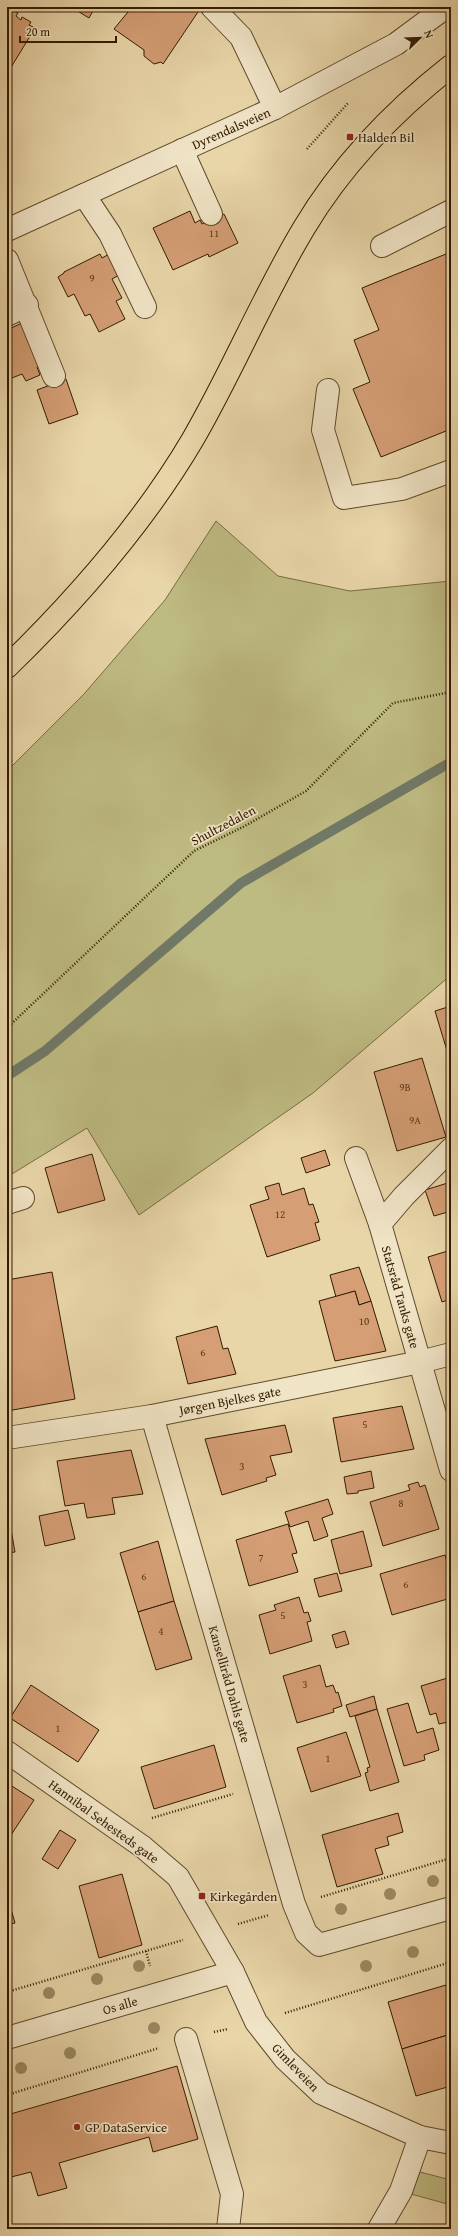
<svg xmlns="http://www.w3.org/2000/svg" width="458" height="2236" viewBox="0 0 458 2236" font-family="'Gentium Book Plus',serif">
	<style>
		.green { fill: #bebb82; stroke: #786b42 }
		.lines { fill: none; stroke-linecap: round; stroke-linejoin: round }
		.stream { stroke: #707968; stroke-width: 10 }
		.building { fill: #d59e75; stroke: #331b01 }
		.minor-casing { stroke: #604a2b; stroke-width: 24 }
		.major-casing { stroke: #331b01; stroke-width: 24 }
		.path { stroke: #331b01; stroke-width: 2.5; stroke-dasharray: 1 2; stroke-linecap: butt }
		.minor { stroke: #f0e4c6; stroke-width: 22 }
		.major { stroke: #e8d5a8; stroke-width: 22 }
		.tree { fill: #9c8962 }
		.poi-dot { fill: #8f2418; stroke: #f0e4c6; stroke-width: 1.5 }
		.labels { text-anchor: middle; stroke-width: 3.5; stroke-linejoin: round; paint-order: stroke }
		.number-label { font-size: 11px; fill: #5c3c1e }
		.street-label { font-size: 13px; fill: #331b01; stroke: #f0e4c6 }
		.poi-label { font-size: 13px; fill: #331b01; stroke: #f0e4c6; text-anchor: start }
	</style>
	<rect width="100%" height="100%" fill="#e8d5a8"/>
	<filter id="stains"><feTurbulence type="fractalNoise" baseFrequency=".005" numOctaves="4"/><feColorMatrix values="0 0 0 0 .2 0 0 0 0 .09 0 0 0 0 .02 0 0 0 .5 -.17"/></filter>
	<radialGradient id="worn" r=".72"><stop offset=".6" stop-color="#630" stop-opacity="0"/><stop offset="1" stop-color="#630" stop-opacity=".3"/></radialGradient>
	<g class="green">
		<polygon points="216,521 278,576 350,591 451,581 451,975 313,1093 139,1215 87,1128 7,1177 7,771 84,694 165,600"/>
		<polygon points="420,2172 451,2180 451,2205 411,2194"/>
	</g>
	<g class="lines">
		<polyline class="stream" points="7,1076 45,1051 241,883 451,762"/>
	</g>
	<g class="building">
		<polygon points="7,7 14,7 12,10 18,13 16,16 21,20 22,17 31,22 29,25 35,28 10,69 7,67"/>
		<polygon points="71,7 95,7 89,18"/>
		<polygon points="132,7 198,7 200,9 163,64 161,62 154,64 144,56 144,50 114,29"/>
		<polygon points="190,211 195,223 200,220 202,224 224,214 238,243 209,257 208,254 173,270 153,228"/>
		<polygon points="113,252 123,273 112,279 122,298 116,301 125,319 99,332 90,314 85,316 74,294 68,297 58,277 64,273 64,272 100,254 102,258"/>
		<polygon points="451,252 451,349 447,351 451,360 451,429 381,457 353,389 370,382 354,340 379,330 362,288"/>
		<polygon points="22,323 42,365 37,367 40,375 26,381 22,374 7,380 7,330"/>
		<polygon points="66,379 78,414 49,424 37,390"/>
		<polygon points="451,1006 451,1064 435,1011"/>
		<polygon points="422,1058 446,1137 397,1151 374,1072"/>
		<polygon points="325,1150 330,1165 306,1173 301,1158"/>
		<polygon points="92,1154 105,1200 58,1213 45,1168"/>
		<polygon points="451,1182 451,1211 434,1216 425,1190"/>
		<polygon points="279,1183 282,1195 304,1188 309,1205 313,1204 319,1222 315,1223 320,1240 267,1257 250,1205 269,1199 265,1187"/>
		<polygon points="451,1250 451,1299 442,1302 428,1257"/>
		<polygon points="359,1267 371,1301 359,1305 355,1291 336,1297 330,1275"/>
		<polygon points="52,1272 75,1399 7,1411 7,1280"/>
		<polygon points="355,1291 359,1305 371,1301 386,1351 335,1361 319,1301"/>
		<polygon points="217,1326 223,1349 228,1348 236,1374 188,1384 176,1337"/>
		<polygon points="402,1406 414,1449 341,1462 333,1418"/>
		<polygon points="285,1425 292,1452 270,1456 276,1475 266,1478 267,1481 222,1495 205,1439"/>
		<polygon points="131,1450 143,1494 112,1498 115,1514 87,1518 84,1503 65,1506 57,1461"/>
		<polygon points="371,1471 374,1488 358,1491 358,1493 347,1494 344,1477"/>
		<polygon points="418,1482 420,1487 425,1485 439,1529 383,1546 370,1502 410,1490 408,1485"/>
		<polygon points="328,1499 333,1514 322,1518 328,1536 314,1541 308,1521 290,1527 285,1512"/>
		<polygon points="7,1507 15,1552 7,1553"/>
		<polygon points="68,1510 75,1539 45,1546 39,1516"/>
		<polygon points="288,1524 297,1553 292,1554 298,1572 249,1586 236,1540"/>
		<polygon points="363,1531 372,1566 340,1574 331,1540"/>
		<polygon points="158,1541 174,1601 138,1612 120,1553"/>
		<polygon points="445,1555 451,1575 451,1598 392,1615 380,1574"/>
		<polygon points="337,1573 342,1591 319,1597 314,1579"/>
		<polygon points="299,1597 304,1613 308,1612 311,1621 307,1622 312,1641 270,1654 259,1615 276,1610 274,1605"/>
		<polygon points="174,1601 192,1659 156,1670 138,1612"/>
		<polygon points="345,1631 349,1644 336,1648 332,1635"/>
		<polygon points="320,1665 326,1687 333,1685 336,1693 338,1692 342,1706 333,1709 334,1712 297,1723 283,1676"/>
		<polygon points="451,1677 451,1734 448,1722 439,1724 436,1713 430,1715 421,1686"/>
		<polygon points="31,1685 99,1730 78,1762 10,1718"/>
		<polygon points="374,1696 377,1709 350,1717 346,1705"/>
		<polygon points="408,1703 417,1733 433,1728 439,1750 424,1755 425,1760 404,1766 387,1709"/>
		<polygon points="377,1709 399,1782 370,1791 365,1773 368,1772 367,1768 370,1767 355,1716"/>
		<polygon points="346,1732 361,1776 311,1792 297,1748"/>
		<polygon points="214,1745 226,1787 154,1809 141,1767"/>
		<polygon points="7,1783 34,1800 11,1835 7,1832"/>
		<polygon points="398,1813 403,1832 387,1837 389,1845 375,1849 383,1874 337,1887 322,1835"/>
		<polygon points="60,1830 76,1840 58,1869 42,1859"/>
		<polygon points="122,1874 142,1945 99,1958 79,1886"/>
		<polygon points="7,1895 15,1923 7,1925"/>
		<polygon points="446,1985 451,2002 451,2011 446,2012 451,2034 402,2049 388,2002"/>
		<polygon points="451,2034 451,2086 416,2096 402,2049"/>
		<polygon points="177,2066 198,2139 153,2152 149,2137 59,2163 67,2188 38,2196 31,2172 7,2178 7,2115"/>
	</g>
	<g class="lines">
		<g class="minor-casing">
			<g id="minor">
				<polyline points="212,7 241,37 275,108"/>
				<polyline points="182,150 211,214"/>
				<polyline points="84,195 110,234 145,307"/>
				<polyline points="7,230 275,108 396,44 446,7"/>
				<polyline points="382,246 451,211"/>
				<polyline points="7,260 54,376"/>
				<polyline points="7,315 27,305"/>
				<polyline points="328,390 323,430 344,498 402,489 451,471"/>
				<polyline points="356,1158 380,1224 451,1470"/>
				<polyline points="7,1203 23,1198"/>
				<polyline points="380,1224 404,1196 451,1149"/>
				<polyline points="152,1416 294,1904 306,1933 319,1945 451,1908"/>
				<polyline points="7,1438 152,1416 420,1362 451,1354"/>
				<polyline points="7,1752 143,1847 178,1877 233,1972 256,2022 285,2059 321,2093 420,2137 451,2143"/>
				<polyline points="7,2038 233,1972"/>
				<polyline points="186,2039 232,2194 228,2229"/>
				<polyline points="379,2229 401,2191 420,2137"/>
			</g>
		</g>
		<g class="major-casing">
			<path id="major" d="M7,667C78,598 143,524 193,439C233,370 263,296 304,228C341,166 395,110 451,66"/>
		</g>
		<g class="path">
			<polyline points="307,149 349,102"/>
			<polyline points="7,1028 194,851 243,827 306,791 393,703 451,692"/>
			<polyline points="152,1818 233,1794"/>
			<polyline points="321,1897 451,1858"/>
			<polyline points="238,1924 269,1915"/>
			<polyline points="146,1951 150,1966"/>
			<polyline points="7,1992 183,1940"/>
			<polyline points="285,2013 451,1962"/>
			<polyline points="214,2032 228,2029"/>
			<polyline points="7,2095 159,2048"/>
		</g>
		<use href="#minor" class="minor"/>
		<use href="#major" class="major"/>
	</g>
	<g class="tree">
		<circle cx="433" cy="1881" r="6"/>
		<circle cx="390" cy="1894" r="6"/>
		<circle cx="341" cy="1909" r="6"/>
		<circle cx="413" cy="1952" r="6"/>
		<circle cx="139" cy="1966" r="6"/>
		<circle cx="366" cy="1966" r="6"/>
		<circle cx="97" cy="1979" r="6"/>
		<circle cx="49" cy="1993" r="6"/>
		<circle cx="154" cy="2028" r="6"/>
		<circle cx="70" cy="2053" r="6"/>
		<circle cx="21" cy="2068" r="6"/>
	</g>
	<g class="poi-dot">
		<rect x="346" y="133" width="8" height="8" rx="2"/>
		<rect x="198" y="1892" width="8" height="8" rx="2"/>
		<circle cx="77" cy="2127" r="4"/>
	</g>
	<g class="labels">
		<g class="number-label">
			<text x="214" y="237">11</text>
			<text x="92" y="282">9</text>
			<text x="405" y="1091">9B</text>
			<text x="415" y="1124">9A</text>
			<text x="280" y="1218">12</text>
			<text x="364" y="1325">10</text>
			<text x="203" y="1356">6</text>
			<text x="365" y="1428">5</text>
			<text x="242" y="1470">3</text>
			<text x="401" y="1507">8</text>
			<text x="261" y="1561">7</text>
			<text x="144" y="1580">6</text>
			<text x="406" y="1588">6</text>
			<text x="283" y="1619">5</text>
			<text x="161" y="1635">4</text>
			<text x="305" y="1688">3</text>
			<text x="58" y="1732">1</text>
			<text x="328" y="1762">1</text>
		</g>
		<g class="street-label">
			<text transform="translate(231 128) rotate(-24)" y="5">Dyrendalsveien</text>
			<text transform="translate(223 825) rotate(-28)" y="5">Shultzedalen</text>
			<text transform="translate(401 1297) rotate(74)" y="5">Statsråd Tanks gate</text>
			<text transform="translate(230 1400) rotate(-11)" y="5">Jørgen Bjelkes gate</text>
			<text transform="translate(230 1684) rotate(74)" y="5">Kanselliråd Dahls gate</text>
			<text transform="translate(104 1821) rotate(36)" y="5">Hannibal Sehesteds gate</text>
			<text transform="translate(120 2005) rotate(-16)" y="5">Os alle</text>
			<text transform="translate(296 2067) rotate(46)" y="5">Gimleveien</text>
		</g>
		<g class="poi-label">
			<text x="358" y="142">Halden Bil</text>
			<text x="210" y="1901">Kirkegården</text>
			<text x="85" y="2132">GP DataService</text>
		</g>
	</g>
	<rect width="458" height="2236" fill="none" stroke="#e8d5a8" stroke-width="24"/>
	<rect x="8" y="8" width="442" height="2220" fill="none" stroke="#331b01" stroke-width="2"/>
	<rect x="12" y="12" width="434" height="2212" fill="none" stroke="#331b01"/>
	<g transform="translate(420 38) rotate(67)" stroke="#f0e4c6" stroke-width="3" paint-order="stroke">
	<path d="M0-3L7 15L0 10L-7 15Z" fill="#331b01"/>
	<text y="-6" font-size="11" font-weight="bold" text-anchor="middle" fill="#331b01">N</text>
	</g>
	<path d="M20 36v6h96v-6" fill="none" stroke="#331b01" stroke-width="2"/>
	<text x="26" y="36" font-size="12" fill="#331b01" stroke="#f0e4c6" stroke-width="3" paint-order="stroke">20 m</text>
	<rect width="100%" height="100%" filter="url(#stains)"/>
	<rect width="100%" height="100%" fill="url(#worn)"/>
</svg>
